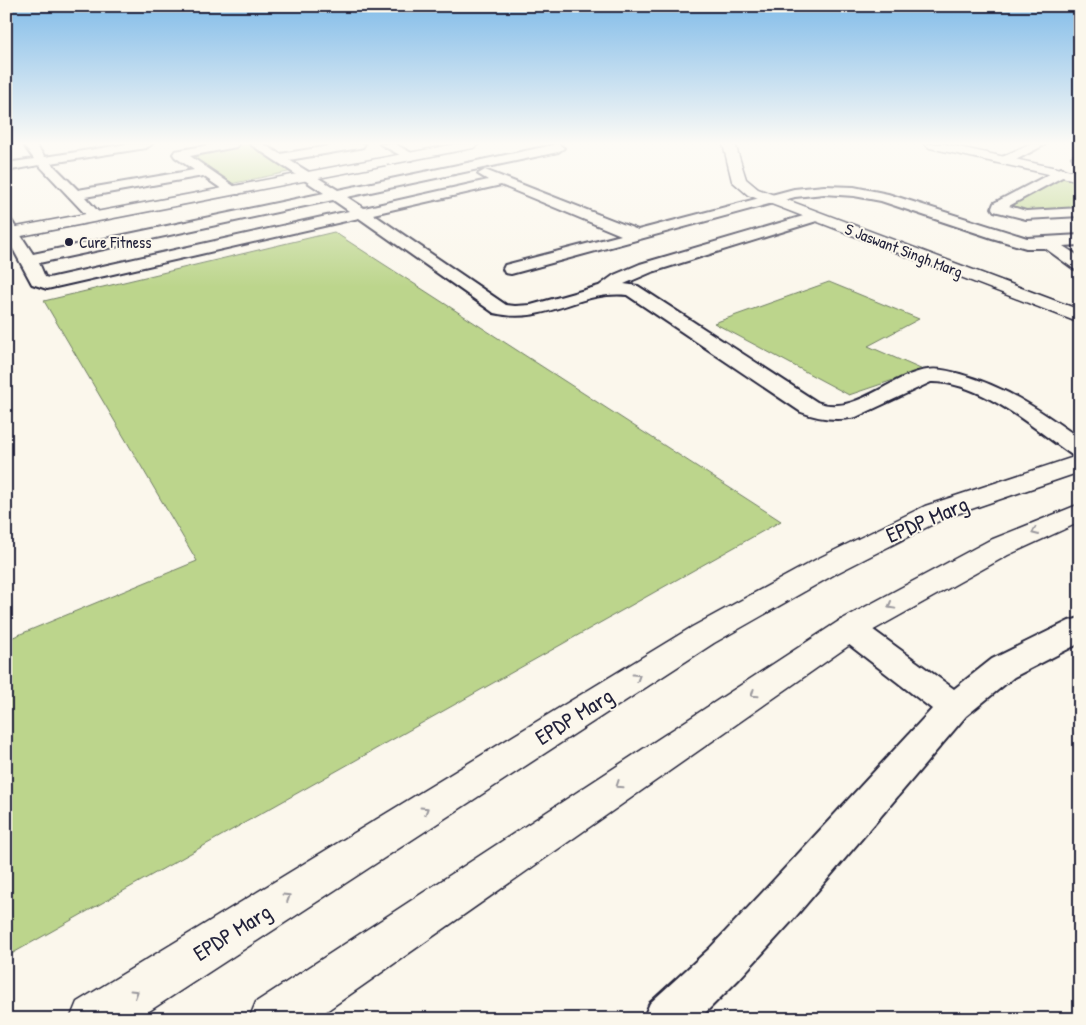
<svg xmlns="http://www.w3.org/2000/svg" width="1086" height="1025" viewBox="0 0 1086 1025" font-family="'Patrick Hand',sans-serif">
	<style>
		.green { fill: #bcd58c; stroke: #6f7c64 }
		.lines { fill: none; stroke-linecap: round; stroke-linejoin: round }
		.minor-casing { stroke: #22223b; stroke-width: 4 }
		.tertiary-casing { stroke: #22223b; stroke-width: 3 }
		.secondary-casing { stroke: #22223b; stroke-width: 3 }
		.minor { fill: #fbf7ec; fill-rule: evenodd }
		.tertiary { fill: #fbf7ec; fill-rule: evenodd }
		.secondary { fill: #fbf7ec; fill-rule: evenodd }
		.oneway { stroke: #99979c }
		.poi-dot { fill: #22223b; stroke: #fbf7ec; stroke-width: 2 }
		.labels { text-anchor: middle; stroke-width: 4; stroke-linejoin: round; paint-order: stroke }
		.far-poi-label { font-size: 16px; fill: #22223b; stroke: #fbf7ec; text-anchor: start }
		.far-street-label { font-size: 16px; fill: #22223b; stroke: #fbf7ec }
		.near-street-label { font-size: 22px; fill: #22223b; stroke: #fbf7ec }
	</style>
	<rect width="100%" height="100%" fill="#fbf7ec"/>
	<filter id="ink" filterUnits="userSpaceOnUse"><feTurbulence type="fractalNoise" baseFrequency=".02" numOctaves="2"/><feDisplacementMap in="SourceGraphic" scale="10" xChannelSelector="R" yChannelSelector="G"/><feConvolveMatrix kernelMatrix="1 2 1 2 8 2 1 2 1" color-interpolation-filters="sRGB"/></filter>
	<g filter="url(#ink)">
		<g class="green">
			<polygon points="249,144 293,171 230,184 186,154"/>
			<polygon points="1059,176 1080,180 1080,210 1034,214 1007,205"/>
			<polygon points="334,232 781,521 6,957 6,640 197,561 44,301"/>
			<polygon points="829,282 919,319 868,346 923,370 849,395 714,323"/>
		</g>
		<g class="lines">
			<g class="minor-casing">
				<g id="minor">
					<polygon points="23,144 35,144 45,157 127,144 152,144 146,148 51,163 78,190 194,170 175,157 173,154 175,151 215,144 238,144 236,147 190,156 241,191 239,194 229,194 203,176 85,197 103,217 101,220 91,220 39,165 6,171 6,163 34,159"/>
					<path d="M250,144H263L280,154L341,144H365L363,147L359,148L289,160L338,190L558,144L564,148L558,152L347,197L364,208L488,180L478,174L485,170L638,230L794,189L824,186L854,187L888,194L1027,238L1080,235V245L1063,246L1080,257V270L1074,269L1045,248H1026L992,238L881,201L854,196L824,194L795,197L511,274L505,273L503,269L505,265L621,235L501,185L373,214L506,305L515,306L531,305L599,286L614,275L640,264L810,214H820L822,217L820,220L652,272L624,284L638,286L817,402C855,417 890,375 927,370C938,368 950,371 960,374C1006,387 1042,411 1080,439V457L1072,455C1033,428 981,381 931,382L856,417C837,421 819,419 801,412L627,295C578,290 546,326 494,313L359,218L47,289L32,284L6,236V219L11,220L33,254L324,193ZM333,200L349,211L49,278L45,277L39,263Z"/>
					<polygon points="380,144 395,144 417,156 411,160 407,159"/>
					<polygon points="1031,144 1046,144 1010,163 1006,164 1000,160 1002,157"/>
					<polygon points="1080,152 1080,160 1074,160 1072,157"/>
					<polygon points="1061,168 1068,172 1066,175 1009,206 1026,211 1080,208 1080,216 1026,219 994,211 992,208 994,203"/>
					<polygon points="850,618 861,621 954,689 992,659 1069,621 1080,618 1080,643 1014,677 966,716 791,922 739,979 699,1019 643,1019 650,1003 709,949 761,894 932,709 839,637 835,629 839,621"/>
				</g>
			</g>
			<g class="tertiary-casing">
				<g id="tertiary">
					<polygon points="456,144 479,144 473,148 6,239 6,229"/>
					<polygon points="723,144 735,144 746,179 758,189 1080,310 1080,323 748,195 732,181"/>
					<polygon points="924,144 945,144 1080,173 1080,181 930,148"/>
				</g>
			</g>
			<g class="secondary-casing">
				<g id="secondary">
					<polygon points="1080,455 1080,472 945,518 837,573 714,643 137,1019 70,1019 77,1002 692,627 817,559 925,506"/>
					<polygon points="1080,504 1080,522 1008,555 861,637 315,1019 249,1019 256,1002 839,621 988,541"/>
				</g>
			</g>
			<use href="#minor" class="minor"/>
			<use href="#tertiary" class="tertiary"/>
			<use href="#secondary" class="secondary"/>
		</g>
		<defs><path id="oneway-chevron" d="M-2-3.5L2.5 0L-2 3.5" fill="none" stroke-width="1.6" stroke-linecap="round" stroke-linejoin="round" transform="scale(1.25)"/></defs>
		<g class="oneway">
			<use href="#oneway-chevron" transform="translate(1035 532) rotate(156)"/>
			<use href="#oneway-chevron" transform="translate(891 606) rotate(151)"/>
			<use href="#oneway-chevron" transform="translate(637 677) rotate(-32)"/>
			<use href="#oneway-chevron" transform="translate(754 694) rotate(146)"/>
			<use href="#oneway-chevron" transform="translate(619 785) rotate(146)"/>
			<use href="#oneway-chevron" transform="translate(425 810) rotate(-32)"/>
			<use href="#oneway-chevron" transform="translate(287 897) rotate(-32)"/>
			<use href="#oneway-chevron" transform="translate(135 993) rotate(-32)"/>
		</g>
	</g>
	<linearGradient id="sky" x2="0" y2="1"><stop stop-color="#82bce9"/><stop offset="0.5" stop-color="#fdfbf6"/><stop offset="1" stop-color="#fdfbf6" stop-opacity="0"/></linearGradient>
	<rect width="1086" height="287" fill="url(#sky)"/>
	<circle class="poi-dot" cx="69" cy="242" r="5"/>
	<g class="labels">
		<g class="far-poi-label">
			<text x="79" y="248">Cure Fitness</text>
		</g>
		<g class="far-street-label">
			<text transform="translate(904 250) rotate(21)" y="6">S Jaswant Singh Marg</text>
		</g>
		<g class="near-street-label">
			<text transform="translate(927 519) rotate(-23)" y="8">EPDP Marg</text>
			<text transform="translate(574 716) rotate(-32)" y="8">EPDP Marg</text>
			<text transform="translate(232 932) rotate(-32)" y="8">EPDP Marg</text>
		</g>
	</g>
	<rect width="1086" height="1025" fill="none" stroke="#fbf7ec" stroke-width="25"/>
	<rect x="12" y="12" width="1061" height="1000" fill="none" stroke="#22223b" stroke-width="2" filter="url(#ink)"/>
</svg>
